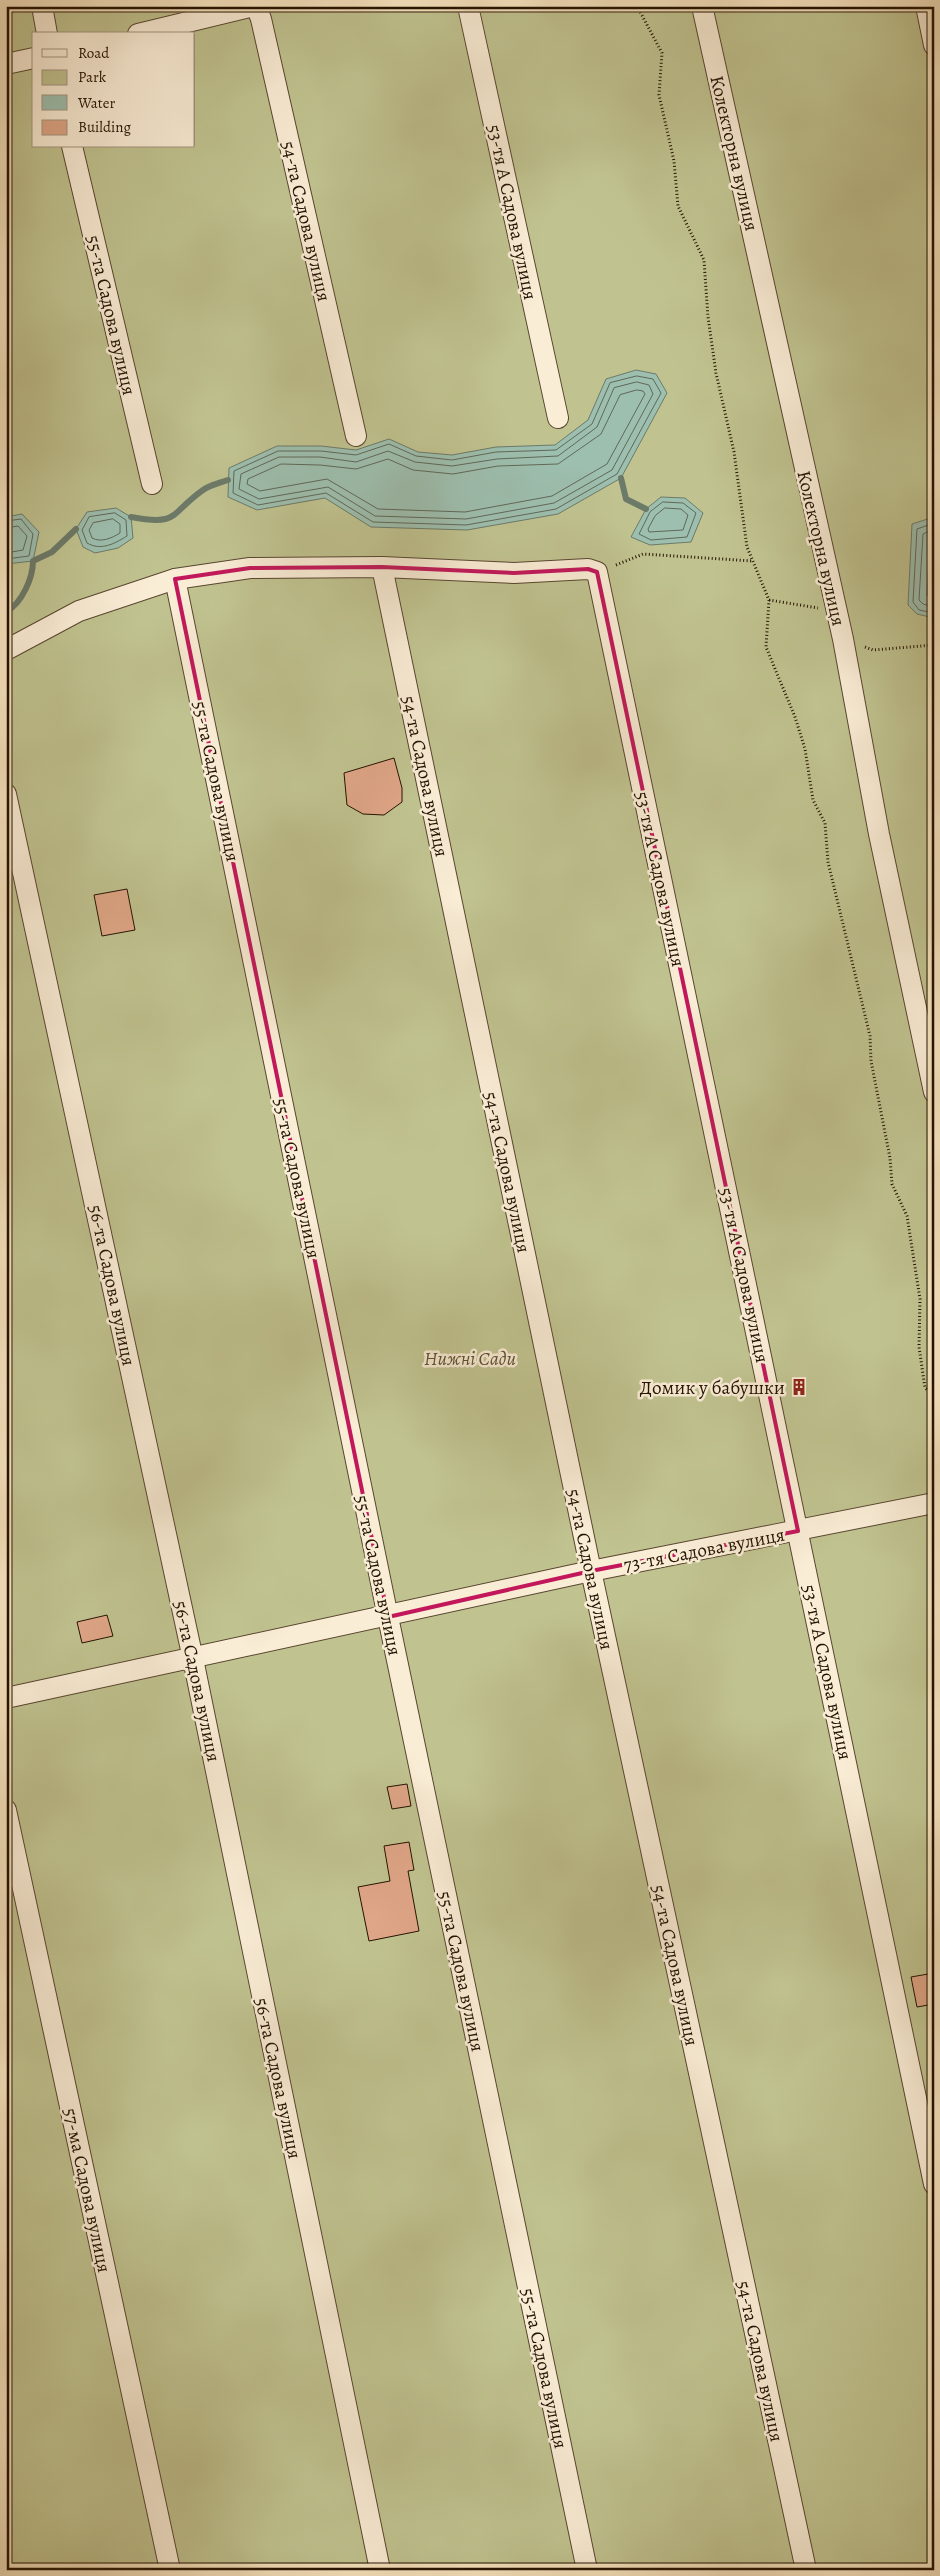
<svg xmlns="http://www.w3.org/2000/svg" width="940" height="2576" viewBox="0 0 940 2576" font-family="Alegreya,serif">
	<style>
		.green { fill: #c0c390; stroke: #726a48; fill-rule: evenodd }
		.water { fill: #9dbfaf; stroke: #6c7a69 }
		.lines { fill: none; stroke-linecap: round; stroke-linejoin: round }
		.shore { stroke: #606858; stroke-width: 1 }
		.stream { stroke: #6c7a69; stroke-width: 6 }
		.building { fill: #dfa687; stroke: #231200 }
		.minor-casing { stroke: #584630; stroke-width: 22 }
		.path { stroke: #231200; stroke-width: 3; stroke-dasharray: 1 2.5; stroke-linecap: butt }
		.minor { stroke: #faedd6; stroke-width: 20 }
		.marked { fill: none; stroke: #c2185b; stroke-width: 4; stroke-linejoin: round }
		.labels { text-anchor: middle; stroke-width: 5; stroke-linejoin: round; paint-order: stroke }
		.street-label { font-size: 19px; fill: #231200; stroke: #faedd6 }
		.park-label { font-size: 19px; font-style: italic; fill: #5a5032; stroke: #faedd6 }
		.poi-label { font-size: 19px; fill: #231200; stroke: #faedd6; text-anchor: end }
	</style>
	<rect width="100%" height="100%" fill="#f7e4c0"/>
	<filter id="stains"><feTurbulence type="fractalNoise" baseFrequency=".004" numOctaves="4"/><feColorMatrix values="0 0 0 0 .2 0 0 0 0 .09 0 0 0 0 .02 0 0 0 .5 -.17"/></filter>
	<radialGradient id="worn" r=".72"><stop offset=".6" stop-color="#630" stop-opacity="0"/><stop offset="1" stop-color="#630" stop-opacity=".3"/></radialGradient>
	<path class="green" d="M6,6H934V2570H6ZM34,34H194V146H34Z"/>
	<g class="water">
		<polygon points="636,370 656,374 667,393 621,478 558,514 467,530 371,527 325,498 257,510 228,497 229,468 277,446 321,446 356,450 389,439 418,452 452,455 496,447 555,445 588,420 606,379"/>
		<polygon points="661,497 685,498 703,513 691,542 650,545 631,537 646,509"/>
		<polygon points="116,508 131,517 133,538 118,548 95,553 83,547 76,529 87,512"/>
		<polygon points="22,514 39,532 33,561 6,564 6,517"/>
		<polygon points="934,517 934,618 917,614 908,605 912,524"/>
	</g>
	<g class="lines">
		<g class="shore">
			<polygon points="637,376 653,379 661,393 617,474 556,509 466,525 373,522 326,493 258,505 233,493 234,471 278,451 321,451 356,455 389,444 416,456 452,460 496,452 556,450 592,424 610,383"/>
			<polygon points="637,382 649,385 653,394 612,470 554,503 466,519 375,516 328,487 259,499 239,489 241,474 279,457 320,457 356,462 388,451 415,462 452,466 497,459 558,456 597,427 614,388"/>
			<polygon points="637,390 643,391 645,394 607,464 552,496 465,512 378,509 327,479 260,491 247,484 248,479 281,464 320,465 356,469 388,459 413,470 453,474 498,466 558,464 601,434 620,395"/>
			<polygon points="663,502 683,503 696,513 687,537 651,540 639,534 650,512"/>
			<polygon points="665,508 681,509 688,515 683,530 649,532 648,529 655,516"/>
			<path d="M115,513L126,520L127,536C114,544 101,551 87,543L82,530L89,517Z"/>
			<path d="M113,519L120,524V533C112,538 101,543 92,538L89,530L93,523Z"/>
			<polyline points="6,521 21,519 33,534 29,556 6,559"/>
			<polyline points="934,523 917,529 913,602 919,610 934,613"/>
			<polyline points="6,528 18,526 27,536 23,550 6,553"/>
			<polyline points="934,529 923,534 919,600 923,604 934,607"/>
			<polyline points="934,537 930,539 927,595 934,599"/>
		</g>
		<g class="stream">
			<polyline points="621,478 626,499 646,509"/>
			<path d="M131,517C180,526 169,514 203,490C210,485 220,483 228,480"/>
			<path d="M6,612C22,603 33,578 33,561L52,552L76,529"/>
		</g>
	</g>
	<g class="building">
		<polygon points="394,758 402,788 402,802 384,815 363,814 347,805 344,773"/>
		<polygon points="127,889 135,930 102,936 94,895"/>
		<polygon points="107,1615 113,1636 82,1643 77,1622"/>
		<polygon points="407,1784 411,1806 392,1809 387,1787"/>
		<polygon points="409,1842 414,1870 408,1871 419,1931 369,1941 358,1887 390,1881 384,1846"/>
		<polygon points="934,1973 934,2004 917,2007 911,1977"/>
	</g>
	<g class="lines">
		<g class="minor-casing">
			<g id="minor">
				<polyline points="42,6 47,34"/>
				<polyline points="256,6 261,19 356,436"/>
				<polyline points="468,6 558,418"/>
				<polyline points="702,6 843,639 879,834 934,1092"/>
				<polyline points="926,6 934,45"/>
				<polyline points="138,34 254,6"/>
				<polyline points="6,64 34,58"/>
				<polyline points="72,146 152,484"/>
				<polyline points="382,567 591,1571 806,2570"/>
				<polyline points="175,579 388,1617 587,2570"/>
				<polyline points="6,650 79,611 175,579 250,568 382,567 514,573 588,569 597,572 934,2184"/>
				<polyline points="6,794 193,1659 380,2570"/>
				<polyline points="6,1698 591,1571 934,1503"/>
				<polyline points="6,1810 170,2570"/>
			</g>
		</g>
		<g class="path">
			<polyline points="637,6 662,53 659,95 674,161 678,206 704,260 708,317 716,373 734,452 747,547 769,600 766,647 795,717 805,749 813,800 825,823 828,862 870,1036 871,1061 890,1158 892,1184 907,1216 920,1299 919,1347 925,1388 934,1394"/>
			<polyline points="616,565 643,554 753,561"/>
			<polyline points="769,600 818,608"/>
			<polyline points="865,647 873,650 934,645"/>
		</g>
		<use href="#minor" class="minor"/>
	</g>
	<path class="marked" d="M382,567L514,573L588,569L597,572L798,1531L591,1571L388,1617L175,579L250,568Z"/>
	<defs>
		<g id="building-bare" transform="scale(1.35)"><path d="M-4-6H4V6H1V3H-1V6H-4ZM-2.5-4.3h1.7v1.8h-1.7ZM.8-4.3h1.7v1.8H.8ZM-2.5-1h1.7V.8h-1.7ZM.8-1h1.7V.8H.8Z" fill="#8f2418" stroke="#faedd6" stroke-width="2.5" paint-order="stroke"/></g>
	</defs>
	<g fill-rule="evenodd">
		<use href="#building-bare" x="799" y="1387"/>
	</g>
	<g class="labels">
		<g class="street-label">
			<text transform="translate(735 153) rotate(77)" y="7">Колекторна вулиця</text>
			<text transform="translate(513 212) rotate(78)" y="7">53-тя А Садова вулиця</text>
			<text transform="translate(307 221) rotate(77)" y="7">54-та Садова вулиця</text>
			<text transform="translate(112 315) rotate(77)" y="7">55-та Садова вулиця</text>
			<text transform="translate(822 548) rotate(77)" y="7">Колекторна вулиця</text>
			<text transform="translate(426 776) rotate(78)" y="7">54-та Садова вулиця</text>
			<text transform="translate(217 781) rotate(78)" y="7">55-та Садова вулиця</text>
			<text transform="translate(661 879) rotate(78)" y="7">53-тя А Садова вулиця</text>
			<text transform="translate(508 1172) rotate(78)" y="7">54-та Садова вулиця</text>
			<text transform="translate(298 1178) rotate(78)" y="7">55-та Садова вулиця</text>
			<text transform="translate(745 1275) rotate(78)" y="7">53-тя А Садова вулиця</text>
			<text transform="translate(113 1285) rotate(78)" y="7">56-та Садова вулиця</text>
			<text transform="translate(704 1549) rotate(-11)" y="7">73-тя Садова вулиця</text>
			<text transform="translate(591 1569) rotate(78)" y="7">54-та Садова вулиця</text>
			<text transform="translate(379 1575) rotate(78)" y="7">55-та Садова вулиця</text>
			<text transform="translate(828 1672) rotate(78)" y="7">53-тя А Садова вулиця</text>
			<text transform="translate(198 1681) rotate(78)" y="7">56-та Садова вулиця</text>
			<text transform="translate(676 1965) rotate(78)" y="7">54-та Садова вулиця</text>
			<text transform="translate(462 1971) rotate(78)" y="7">55-та Садова вулиця</text>
			<text transform="translate(279 2078) rotate(78)" y="7">56-та Садова вулиця</text>
			<text transform="translate(88 2190) rotate(78)" y="7">57-ма Садова вулиця</text>
			<text transform="translate(761 2361) rotate(78)" y="7">54-та Садова вулиця</text>
			<text transform="translate(545 2368) rotate(78)" y="7">55-та Садова вулиця</text>
		</g>
		<g class="park-label">
			<text x="470" y="1365">Нижні Сади</text>
		</g>
		<g class="poi-label">
			<text x="785" y="1394">Домик у бабушки</text>
		</g>
	</g>
	<rect width="940" height="2576" fill="none" stroke="#f7e4c0" stroke-width="25"/>
	<rect x="8" y="8" width="925" height="2561" fill="none" stroke="#231200" stroke-width="2.5"/>
	<rect x="12" y="12" width="915" height="2551" fill="none" stroke="#231200"/>
	<rect x="32" y="32" width="162" height="115" fill="#faedd6" stroke="#a49580"/>
	<rect x="42" y="49" width="25" height="8" fill="#faedd6" stroke="#a49580"/>
	<text x="78" y="58" font-size="15" fill="#231200">Road</text>
	<rect x="42" y="70" width="25" height="15" fill="#c0c390" stroke="#a49580"/>
	<text x="78" y="82" font-size="15" fill="#231200">Park</text>
	<rect x="42" y="95" width="25" height="15" fill="#9dbfaf" stroke="#a49580"/>
	<text x="78" y="108" font-size="15" fill="#231200">Water</text>
	<rect x="42" y="120" width="25" height="15" fill="#dfa687" stroke="#a49580"/>
	<text x="78" y="132" font-size="15" fill="#231200">Building</text>
	<rect width="100%" height="100%" filter="url(#stains)"/>
	<rect width="100%" height="100%" fill="url(#worn)"/>
</svg>
